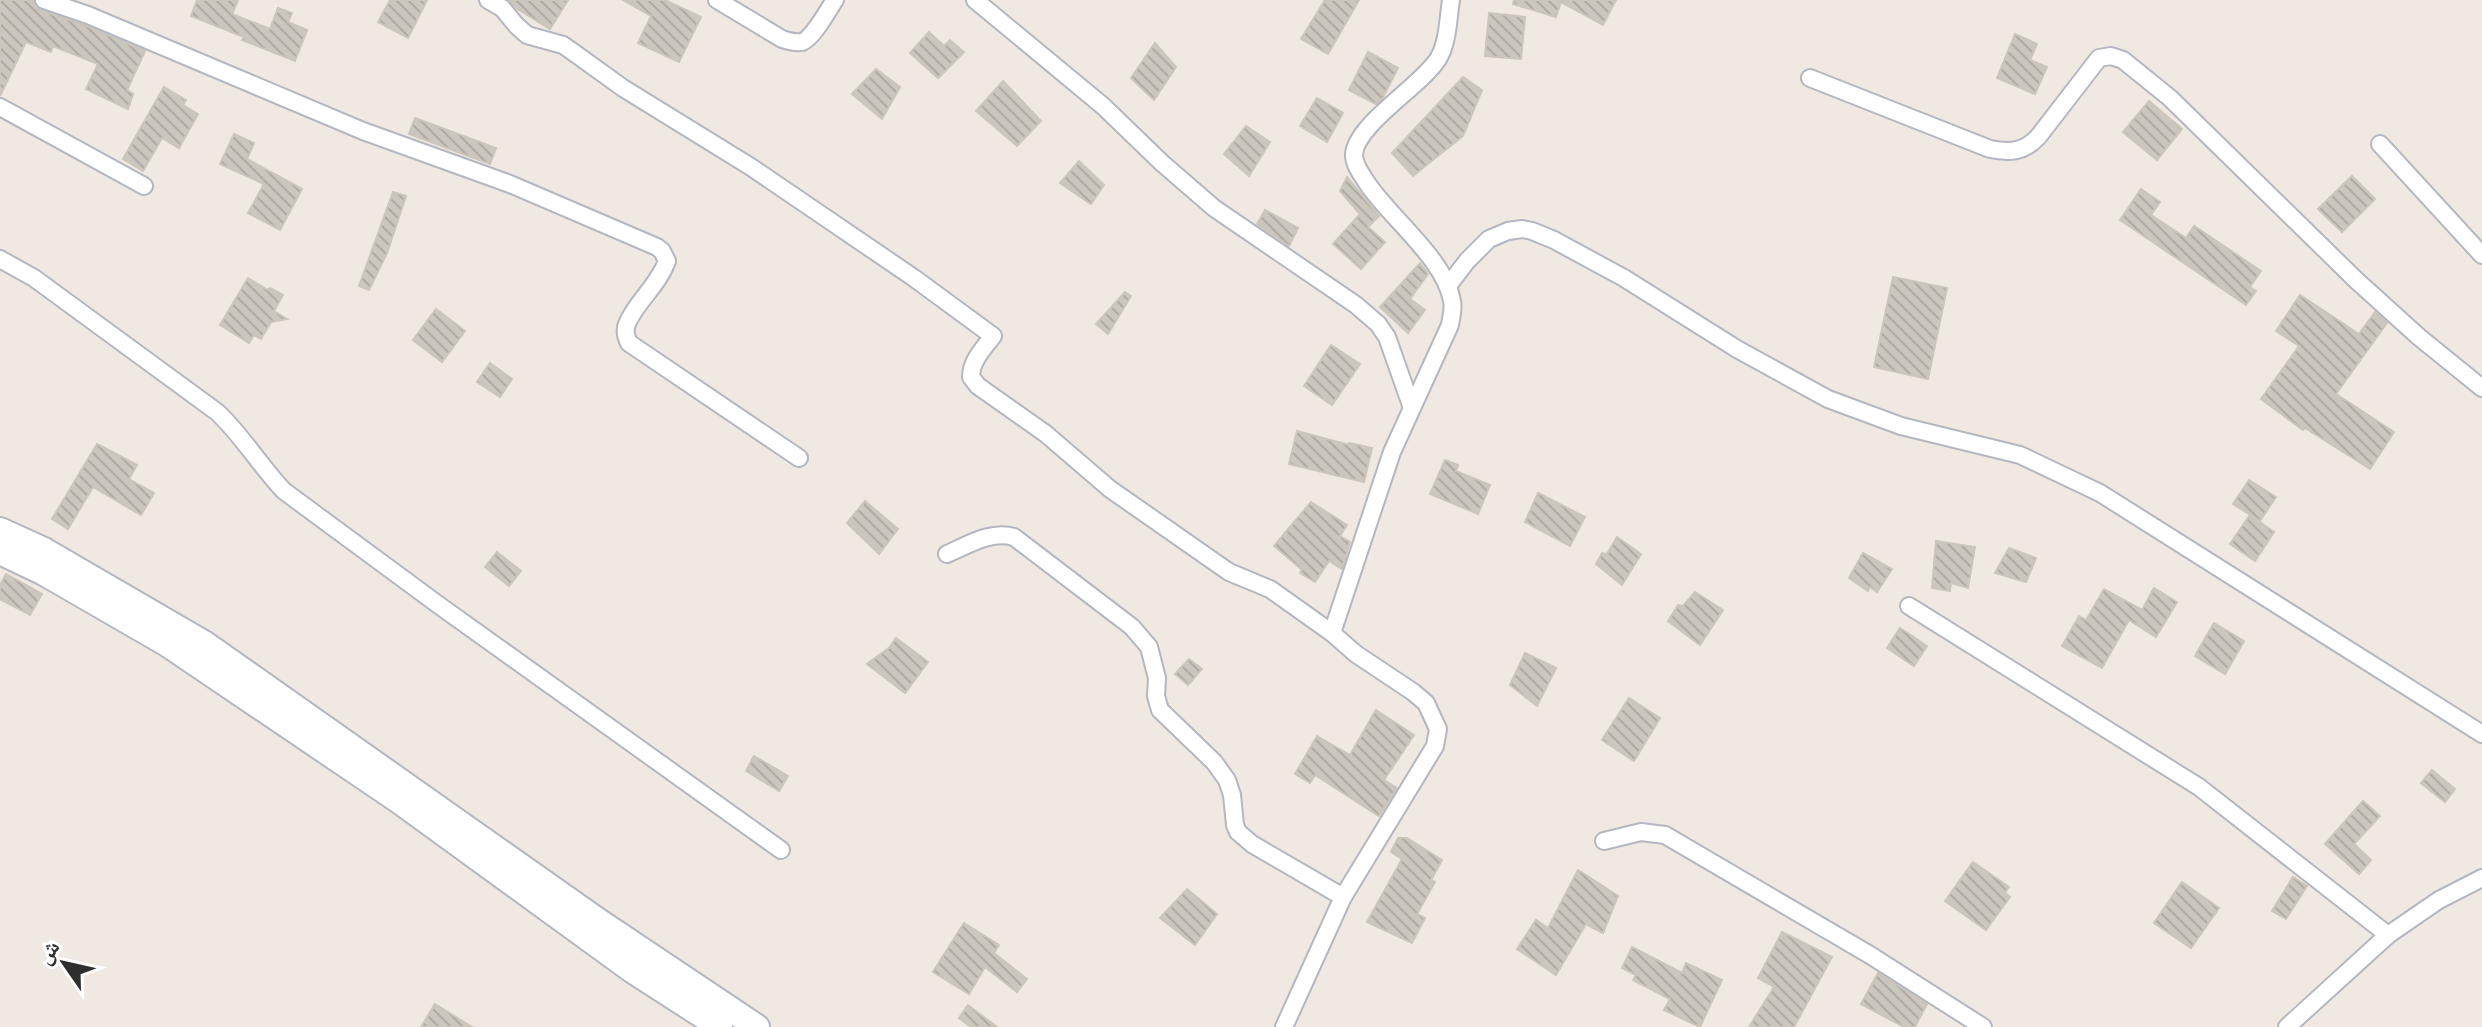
<svg xmlns="http://www.w3.org/2000/svg" width="2482" height="1027" viewBox="0 0 2482 1027" font-family="Inter,'Noto Naskh Arabic',sans-serif">
	<style>
		.building { fill: url(#building-back-hatch); stroke: #cbc5ba; stroke-width: 2 }
		.lines { fill: none; stroke-linecap: round; stroke-linejoin: round }
		.street-casing { stroke: #b4b7c1; stroke-width: 20 }
		.secondary-casing { stroke: #b4b7c1; stroke-width: 28 }
		.street { stroke: #fff; stroke-width: 16 }
		.secondary { stroke: #fff; stroke-width: 24 }
	</style>
	<defs>
		<pattern id="building-back-hatch" width="6" height="6" patternUnits="userSpaceOnUse" patternTransform="scale(2)"><rect width="6" height="6" fill="#cbc7bf"/><path d="M-1 5l2 2M0 0l6 6M5-1l2 2" fill="none" stroke="#afaba4"/></pattern>
	</defs>
	<rect width="100%" height="100%" fill="#efe9e1"/>
	<g class="building">
		<polygon points="0,0 33,0 35,7 40,10 84,25 145,51 127,90 133,94 128,109 86,89 98,64 53,46 51,52 26,42 0,96"/>
		<polygon points="197,0 238,0 232,14 270,29 278,8 292,13 288,22 307,30 295,61 242,40 244,37 191,16"/>
		<polygon points="390,0 427,0 408,38 378,22"/>
		<polygon points="509,0 568,0 550,29 516,8"/>
		<polygon points="623,0 665,0 701,17 679,62 638,43 651,16"/>
		<polygon points="1325,0 1359,0 1328,54 1301,39"/>
		<polygon points="1514,0 1616,0 1603,25 1561,2 1556,17 1513,4"/>
		<polygon points="1489,13 1525,17 1521,59 1485,56"/>
		<polygon points="929,32 944,46 950,40 964,52 938,78 910,53"/>
		<polygon points="2015,34 2037,44 2030,60 2047,67 2035,94 1997,78"/>
		<polygon points="1155,43 1176,67 1154,100 1131,78"/>
		<polygon points="1368,52 1398,68 1382,99 1376,104 1349,90"/>
		<polygon points="876,69 900,87 882,119 852,94"/>
		<polygon points="1463,77 1482,90 1463,136 1413,176 1392,153"/>
		<polygon points="1003,81 1041,121 1017,146 976,111"/>
		<polygon points="164,87 186,100 183,105 198,114 179,148 162,138 143,171 123,159"/>
		<polygon points="1317,98 1343,113 1327,142 1300,126"/>
		<polygon points="2149,101 2182,129 2157,160 2123,132"/>
		<polygon points="415,118 496,148 490,164 409,134"/>
		<polygon points="1246,126 1270,142 1249,176 1224,154"/>
		<polygon points="234,134 254,143 247,159 302,189 280,230 248,213 264,184 220,164"/>
		<polygon points="1079,161 1104,185 1091,204 1060,183"/>
		<polygon points="2352,176 2375,199 2342,232 2318,209"/>
		<polygon points="1347,177 1379,216 1368,227 1385,242 1361,269 1333,244 1360,214 1340,191"/>
		<polygon points="2141,189 2160,202 2151,215 2186,238 2194,226 2261,271 2250,287 2256,291 2246,305 2120,220"/>
		<polygon points="393,192 406,196 387,253 369,290 359,286"/>
		<polygon points="1265,210 1298,228 1289,246 1257,224"/>
		<polygon points="1420,263 1428,274 1410,299 1425,310 1408,333 1380,307"/>
		<polygon points="1893,277 1947,288 1928,379 1874,367"/>
		<polygon points="248,278 268,290 270,288 283,295 274,311 287,319 271,322 261,339 254,335 249,343 220,325"/>
		<polygon points="1125,292 1131,296 1108,334 1096,324"/>
		<polygon points="2300,295 2359,334 2375,312 2387,323 2336,394 2394,432 2370,469 2305,428 2303,430 2261,399 2299,346 2276,331"/>
		<polygon points="436,309 465,331 442,362 413,340"/>
		<polygon points="1331,345 1360,364 1332,405 1304,386"/>
		<polygon points="490,363 512,379 500,397 477,382"/>
		<polygon points="1297,431 1349,445 1349,443 1372,448 1364,482 1289,464"/>
		<polygon points="97,444 137,465 129,479 154,493 141,515 93,487 68,529 52,519"/>
		<polygon points="1445,460 1458,465 1456,471 1490,485 1478,514 1430,494"/>
		<polygon points="2249,480 2276,497 2260,521 2233,504"/>
		<polygon points="1538,493 1585,517 1570,546 1525,522"/>
		<polygon points="865,501 898,529 879,554 847,523"/>
		<polygon points="1311,502 1347,525 1340,536 1350,542 1342,569 1329,561 1315,582 1300,573 1302,570 1274,546"/>
		<polygon points="2250,515 2274,532 2255,561 2230,544"/>
		<polygon points="1617,537 1641,554 1622,585 1596,564 1602,553 1607,554"/>
		<polygon points="1936,541 1975,547 1968,588 1951,583 1950,591 1932,588"/>
		<polygon points="2009,548 2036,558 2026,582 1995,573"/>
		<polygon points="497,552 521,571 509,586 485,567"/>
		<polygon points="1863,553 1892,569 1877,592 1870,587 1868,591 1849,578"/>
		<polygon points="6,574 42,594 30,615 0,599 0,585"/>
		<polygon points="2154,588 2177,602 2156,637 2129,620 2102,668 2062,646 2079,616 2086,620 2104,589 2142,610"/>
		<polygon points="1695,592 1723,610 1700,645 1668,621 1678,605 1683,606"/>
		<polygon points="2214,623 2244,641 2225,674 2195,656"/>
		<polygon points="1900,628 1927,646 1914,666 1887,648"/>
		<polygon points="896,638 928,662 905,693 867,664 890,647"/>
		<polygon points="1525,653 1556,668 1537,706 1510,685"/>
		<polygon points="1189,659 1202,669 1188,685 1175,674"/>
		<polygon points="1629,698 1660,718 1634,761 1602,740"/>
		<polygon points="1376,710 1414,735 1384,780 1397,788 1379,816 1315,775 1310,783 1295,774 1317,736 1350,755"/>
		<polygon points="754,756 788,776 779,791 746,771"/>
		<polygon points="2432,770 2455,789 2445,802 2421,783"/>
		<polygon points="2363,801 2380,816 2354,844 2371,860 2359,874 2325,844"/>
		<polygon points="1398,838 1407,838 1442,860 1431,880 1435,882 1417,914 1425,918 1412,943 1367,922 1402,859 1391,852"/>
		<polygon points="1973,862 2009,887 2005,893 2010,897 1986,930 1945,901"/>
		<polygon points="1578,870 1618,896 1603,933 1586,924 1556,975 1517,949 1536,920 1548,928"/>
		<polygon points="2293,877 2307,886 2286,919 2272,911"/>
		<polygon points="2182,882 2219,908 2191,948 2154,923"/>
		<polygon points="1187,889 1217,914 1195,945 1160,918"/>
		<polygon points="964,923 999,945 994,953 1027,979 1017,992 985,967 969,994 933,972"/>
		<polygon points="1782,932 1832,957 1794,1027 1749,1027 1774,987 1758,978"/>
		<polygon points="1632,947 1682,973 1686,963 1722,980 1700,1027 1664,1010 1670,999 1633,980 1636,975 1622,968"/>
		<polygon points="1878,973 1927,1004 1915,1027 1904,1027 1861,1004"/>
		<polygon points="435,1004 472,1027 421,1027"/>
		<polygon points="968,1005 997,1027 971,1027 959,1018"/>
	</g>
	<g class="lines">
		<g class="street-casing">
			<g id="street">
				<path d="M44,0L88,15L363,131L510,184L657,247L662,251L667,261C658,286 635,303 627,324C624,331 626,337 629,343L799,458"/>
				<path d="M488,0L502,8L516,25L527,35L563,45L573,52L623,88L751,167L914,278L993,336C983,349 971,361 971,377L978,386L1046,434L1110,489L1229,572L1270,589L1332,633"/>
				<path d="M717,0L782,39C788,41 796,43 802,42C813,38 828,10 835,0"/>
				<polyline points="975,0 1103,106 1162,163 1214,208 1356,305 1378,324 1387,337 1412,408"/>
				<path d="M1810,78L1990,149C2010,153 2024,152 2038,137L2099,58L2111,56L2123,60L2170,98L2356,280L2419,337L2482,388"/>
				<polyline points="0,107 144,186"/>
				<polyline points="2380,144 2482,255"/>
				<path d="M0,259L34,278L217,412C242,435 260,466 284,491L440,606L781,850"/>
				<polyline points="1448,286 1467,261 1489,239 1508,231 1522,229 1532,231 1554,240 1624,278 1737,349 1828,399 1901,426 2020,455 2100,493 2482,734"/>
				<path d="M947,554C968,545 991,530 1014,537L1132,627L1149,647L1157,678L1156,696L1160,710L1214,762L1227,780L1232,795L1235,825L1238,832L1252,844L1343,897"/>
				<polyline points="1909,606 2199,787 2388,935"/>
				<polyline points="1604,841 1641,832 1665,835 1870,955 1983,1027"/>
				<path d="M1284,1027L1343,897L1435,746L1438,729L1426,703L1413,692L1356,654L1332,633L1392,452L1450,325C1451,317 1454,309 1452,301C1445,259 1391,219 1367,183C1362,175 1354,165 1354,155C1355,125 1420,87 1438,59C1448,43 1448,19 1451,0"/>
				<polyline points="2287,1027 2388,935 2439,900 2482,878"/>
			</g>
		</g>
		<g class="secondary-casing">
			<g id="secondary">
				<polyline points="0,530 44,550 204,643 600,922 757,1027"/>
				<polyline points="0,552 44,573 167,644 399,801 633,971 720,1027"/>
			</g>
		</g>
		<use href="#street" class="street"/>
		<use href="#secondary" class="secondary"/>
	</g>
	<g transform="translate(64 963) rotate(304)" stroke="#ffffff" stroke-width="6" paint-order="stroke">
	<path d="M0-6L14 30L0 20L-14 30Z" fill="#2e2e2e"/>
	<text y="-12" font-size="22" font-weight="bold" text-anchor="middle" fill="#2e2e2e">ش</text>
	</g>
</svg>
